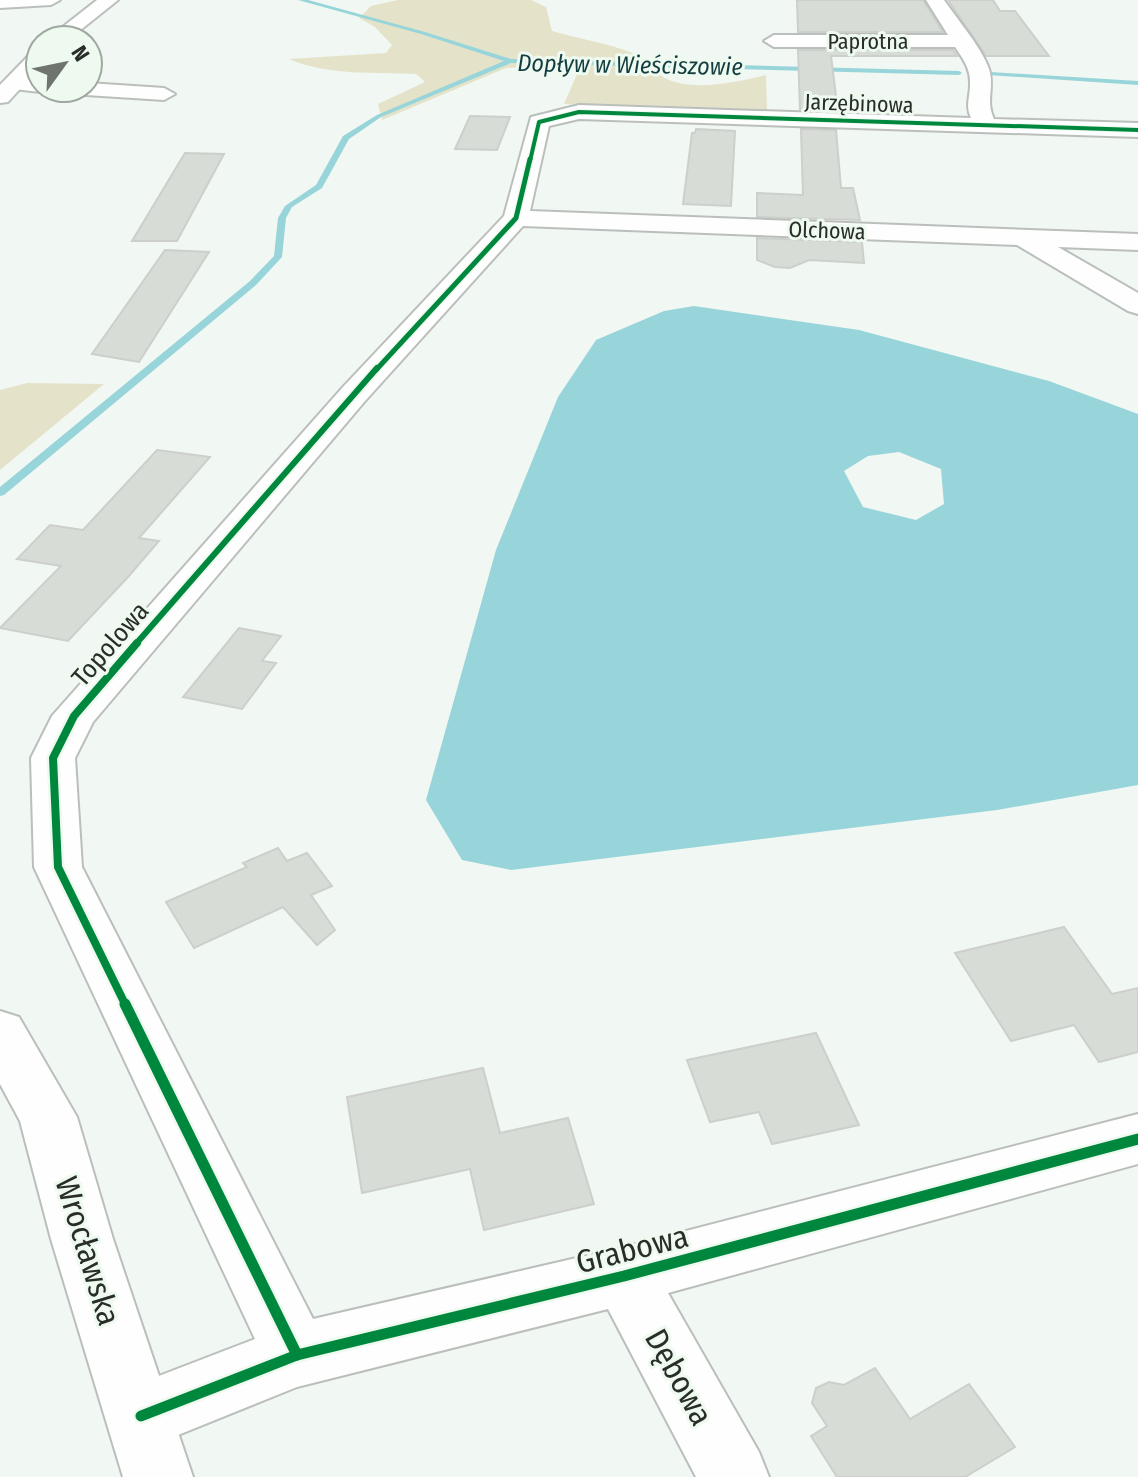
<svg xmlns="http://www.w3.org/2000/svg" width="1138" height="1477" viewBox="0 0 1138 1477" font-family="'Fira Sans Condensed',sans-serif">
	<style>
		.green { fill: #e4e3ca }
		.water { fill: #97d5da; fill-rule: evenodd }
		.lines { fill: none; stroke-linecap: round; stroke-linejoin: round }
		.stream { fill: #97d5da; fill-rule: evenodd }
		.building { fill: #d8dcd7; stroke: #cccfcb; stroke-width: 2 }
		.minor-casing { stroke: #bbbfbc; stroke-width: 4 }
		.tertiary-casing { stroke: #bbbfbc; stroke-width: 4 }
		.minor { fill: #fdfefd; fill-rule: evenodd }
		.tertiary { fill: #fdfefd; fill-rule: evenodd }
		.cycleway-far4-casing { stroke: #eefaf0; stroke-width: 6 }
		.cycleway-far3-casing { stroke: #eefaf0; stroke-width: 8 }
		.cycleway-far2-casing { stroke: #eefaf0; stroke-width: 10 }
		.cycleway-far1-casing { stroke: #eefaf0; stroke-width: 13 }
		.cycleway-casing { stroke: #eefaf0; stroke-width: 16 }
		.cycleway-far4 { stroke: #00873e; stroke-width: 4 }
		.cycleway-far3 { stroke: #00873e; stroke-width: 5 }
		.cycleway-far2 { stroke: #00873e; stroke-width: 6 }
		.cycleway-far1 { stroke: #00873e; stroke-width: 8 }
		.cycleway { stroke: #00873e; stroke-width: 11 }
		.labels { text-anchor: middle; stroke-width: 6; stroke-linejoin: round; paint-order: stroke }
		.far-street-label { font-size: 22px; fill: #292d29; stroke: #eefaf0 }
		.far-water-label { font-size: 24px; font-style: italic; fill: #143d41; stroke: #eefaf0 }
		.street-label { font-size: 26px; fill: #292d29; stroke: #eefaf0 }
		.near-street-label { font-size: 32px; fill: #292d29; stroke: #eefaf0 }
	</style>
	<rect width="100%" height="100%" fill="#f1f7f2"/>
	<g class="green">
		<path d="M398,0H531L546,7L552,31C579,39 609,43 635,54C648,60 656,75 669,80C697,91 737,82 766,75L767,110L564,104L581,65L506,68L382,120L378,104L425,82L416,74C375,72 328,76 289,59L386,53L392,45L375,27L359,18L371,6Z"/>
		<polygon points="27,383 104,384 0,470 0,390"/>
	</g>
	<path class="water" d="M694,306L859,330L1049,381L1138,414V785L997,810L511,870L462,860L426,800L496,550L558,397L596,340L664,311ZM899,452L941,469L944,504L916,520L863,507L844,471L868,456Z"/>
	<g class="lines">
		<g class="stream">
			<polygon points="298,0 308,0 425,32 511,59 959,71 962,73 959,75 511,63 381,117 349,139 322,188 292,207 286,218 282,257 256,285 4,495 0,496 0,487 250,281 274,256 278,218 285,206 316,185 343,136 377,115 504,61 421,34"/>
			<polygon points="990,72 1138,81 1138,85 988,75"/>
		</g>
	</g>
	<g class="building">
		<polygon points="797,0 923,0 943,32 798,32"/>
		<polygon points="948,0 993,0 1000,11 1015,11 1049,56 986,56"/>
		<polygon points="798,50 953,50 957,56 831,56 837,104 834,104 834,110 800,109"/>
		<polygon points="470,116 510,117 497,150 455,149"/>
		<polygon points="696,129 735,131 731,206 683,204 692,133 695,133"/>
		<polygon points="801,129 836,130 841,188 853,188 860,220 757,217 757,193 803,195"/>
		<polygon points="185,153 224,154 177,241 132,241"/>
		<polygon points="757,238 862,242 864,263 809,260 790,268 775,267 757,260"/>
		<polygon points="165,250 209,252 139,362 92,354"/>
		<polygon points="157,450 210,457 139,538 159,541 128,577 68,641 0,628 61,566 17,559 50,525 83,530"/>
		<polygon points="239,628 281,636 262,661 276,663 242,709 183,697"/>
		<polygon points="278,848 287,861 307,853 332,886 311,895 335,930 317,945 283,907 194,948 166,902 247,867 243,863"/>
		<polygon points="1064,927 1112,994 1138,988 1138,1052 1099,1062 1074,1025 1011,1041 955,953"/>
		<polygon points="816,1033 859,1125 772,1144 759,1112 710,1122 687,1060"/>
		<polygon points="483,1068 500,1133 568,1118 594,1204 484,1230 470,1169 362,1193 347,1097"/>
		<polygon points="875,1368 910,1419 969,1384 1015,1447 965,1477 837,1477 811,1436 827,1426 812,1403 816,1388 829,1382 844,1385"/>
	</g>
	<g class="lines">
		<g class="minor-casing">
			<g id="minor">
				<polygon points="0,0 60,0 51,5 0,8"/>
				<path d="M926,0H944C957,19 982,48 989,69C995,88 985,100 994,119L1138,123V137L579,119L549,126L530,211L1138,234V250L1058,247L1138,293V314L1128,311L1017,245L523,226L365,401L93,722L75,758L82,867L313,1319L624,1247L1138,1114V1164L668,1293L759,1452L769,1477H696L608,1309L297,1387L141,1450L117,1440L107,1416L117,1392L255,1339L34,867L31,758L52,716L343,387L504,216L531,117L579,105L971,118C965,105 970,98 970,85C971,69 963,59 955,47H774L764,41L774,35H948Z"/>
				<polygon points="12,78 40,80 40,88 49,88 40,92 5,88 1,84"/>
				<polygon points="88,83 164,88 175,94 164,100 70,94 59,88 88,88"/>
			</g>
		</g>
		<g class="tertiary-casing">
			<g id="tertiary">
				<polygon points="97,0 118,0 68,40 46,40"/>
				<polygon points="40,49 40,67 8,102 0,103 0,85 33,51"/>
				<polygon points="0,1011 19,1017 77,1117 113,1239 193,1477 123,1477 51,1239 20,1121 0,1084"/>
			</g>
		</g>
		<use href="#minor" class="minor"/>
		<use href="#tertiary" class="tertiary"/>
		<g class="cycleway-far4-casing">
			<polyline id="cycleway-far4" points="530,161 539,122 579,112 1138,130"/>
		</g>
		<g class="cycleway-far3-casing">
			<polyline id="cycleway-far3" points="376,370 516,218 530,159"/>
		</g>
		<g class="cycleway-far2-casing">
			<polyline id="cycleway-far2" points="135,645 377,368"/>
		</g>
		<g class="cycleway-far1-casing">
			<polyline id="cycleway-far1" points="126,1006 58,867 53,758 74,716 137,643"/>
		</g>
		<g class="cycleway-casing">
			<g id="cycleway">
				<polyline points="125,1004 297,1355"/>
				<polyline points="141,1416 297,1355 624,1276 1138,1139"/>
			</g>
		</g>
		<use href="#cycleway-far4" class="cycleway-far4"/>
		<use href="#cycleway-far3" class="cycleway-far3"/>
		<use href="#cycleway-far2" class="cycleway-far2"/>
		<use href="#cycleway-far1" class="cycleway-far1"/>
		<use href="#cycleway" class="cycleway"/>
	</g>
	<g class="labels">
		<g class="far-street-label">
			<text x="868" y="49">Paprotna</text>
			<text transform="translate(859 103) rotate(2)" y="8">Jarzębinowa</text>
			<text transform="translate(827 230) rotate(2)" y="8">Olchowa</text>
		</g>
		<g class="far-water-label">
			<text transform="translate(630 65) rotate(1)" y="8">Dopływ w Wieściszowie</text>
		</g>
		<g class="street-label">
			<text transform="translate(110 644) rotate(-49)" y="9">Topolowa</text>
		</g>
		<g class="near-street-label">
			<text transform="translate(632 1249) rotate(-14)" y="11">Grabowa</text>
			<text transform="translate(88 1251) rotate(73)" y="11">Wrocławska</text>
			<text transform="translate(679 1377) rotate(61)" y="11">Dębowa</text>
		</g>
	</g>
	<g transform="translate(64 64) rotate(57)"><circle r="38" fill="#eefaf0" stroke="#9fa8a0" stroke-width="2"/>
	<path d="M0-6L14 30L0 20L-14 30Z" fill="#6f746f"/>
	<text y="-12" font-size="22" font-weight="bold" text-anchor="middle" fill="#292d29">N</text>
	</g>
</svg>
